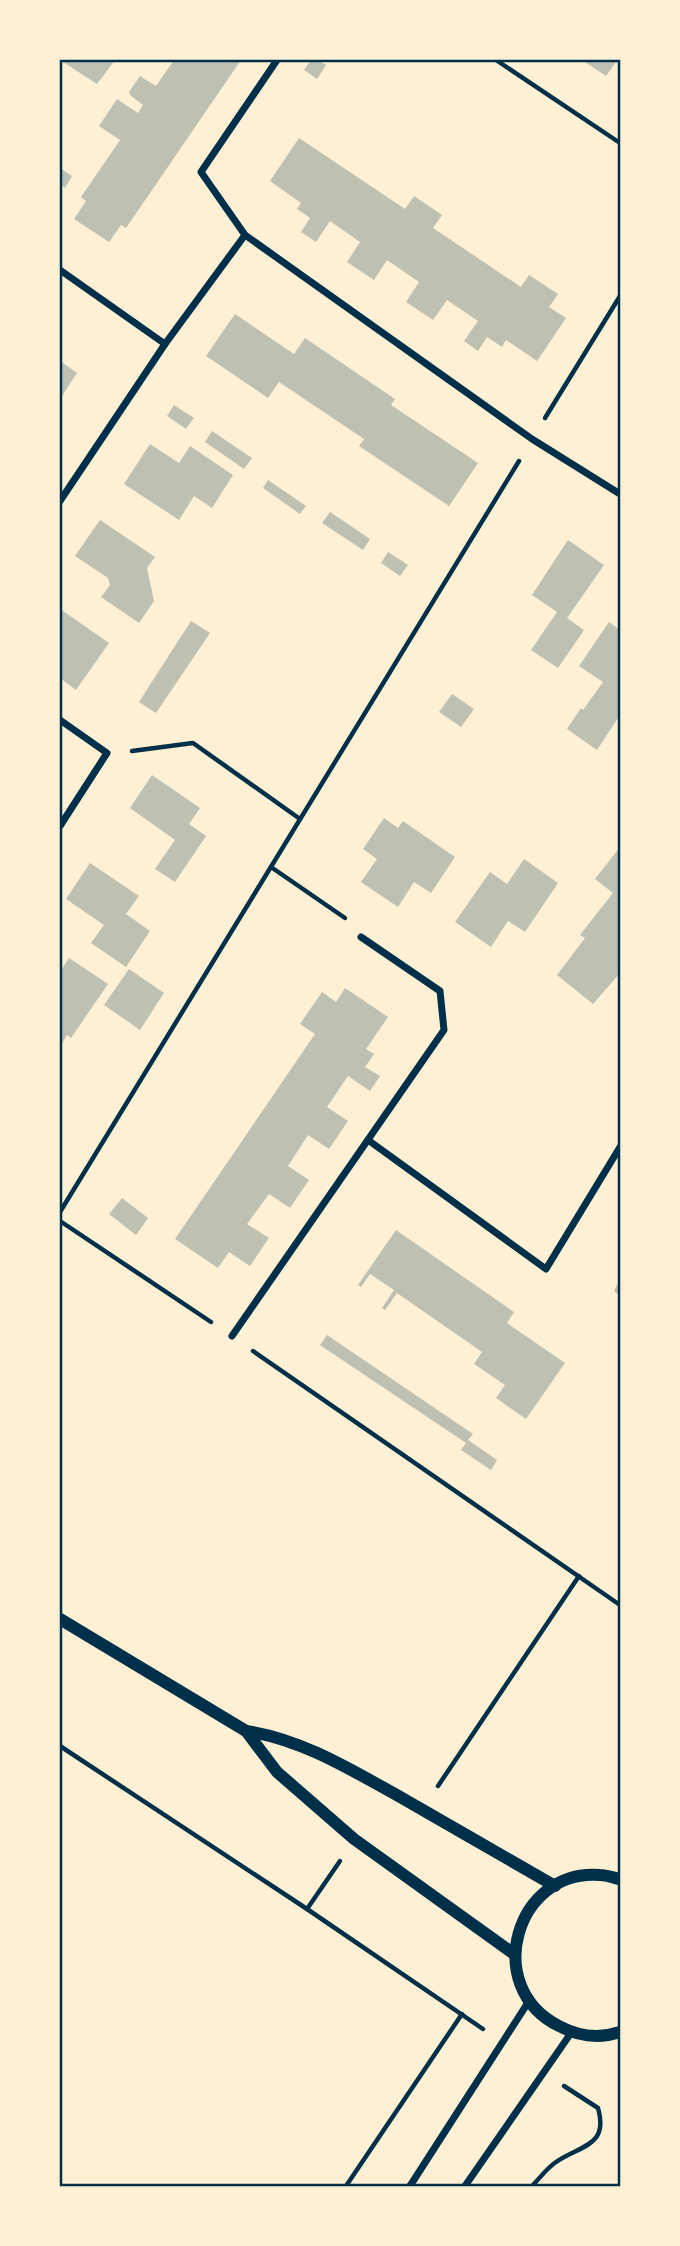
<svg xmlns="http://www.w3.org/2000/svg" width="680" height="2246" viewBox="0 0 680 2246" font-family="'Noto Sans',sans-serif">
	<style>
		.building { fill: #bec0b2 }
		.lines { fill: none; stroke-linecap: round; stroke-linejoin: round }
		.path { stroke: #003049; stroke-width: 4.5 }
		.minor { stroke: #003049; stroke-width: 7 }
		.tertiary { stroke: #003049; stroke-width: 12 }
		.neatline { fill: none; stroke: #003049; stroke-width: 2.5 }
	</style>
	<rect width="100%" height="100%" fill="#fdf0d5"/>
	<g class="building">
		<polygon points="60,60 115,60 97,84"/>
		<polygon points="174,60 241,60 126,228 121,225 109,242 74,219 86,201 81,197 120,140 99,126 117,99 138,113 143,105 131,96 129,92 140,76 156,86"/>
		<polygon points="311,60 318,60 326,65 317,79 304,70"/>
		<polygon points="582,60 620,60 620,65 616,62 606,76"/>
		<polygon points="299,138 405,209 414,196 442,215 433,228 521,287 529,275 558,294 549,307 566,318 537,361 506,340 502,347 487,337 478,351 464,341 478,321 447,300 433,320 406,302 419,282 387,260 374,280 347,262 360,242 330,221 316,242 301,232 310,218 297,209 301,203 270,181"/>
		<polygon points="60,168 72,176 65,188 60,184"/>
		<polygon points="235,314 294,354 305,338 395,399 391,405 478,463 449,506 359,446 364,439 279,382 268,398 206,356"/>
		<polygon points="60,361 77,373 60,399"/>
		<polygon points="174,405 194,418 186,429 167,416"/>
		<polygon points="212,431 252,458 244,469 205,442"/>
		<polygon points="150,444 179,463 190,446 233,475 212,508 194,496 179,520 124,484"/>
		<polygon points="268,480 306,506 300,514 263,488"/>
		<polygon points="330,512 370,539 363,550 322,523"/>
		<polygon points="100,520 155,557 147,568 154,601 139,623 101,597 110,585 108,578 75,556"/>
		<polygon points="568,540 604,565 567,618 584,630 558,668 531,650 557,612 532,595"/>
		<polygon points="388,552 408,565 400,576 381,563"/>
		<polygon points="60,609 109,643 76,690 60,678"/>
		<polygon points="191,621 210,633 156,713 139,702"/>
		<polygon points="609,622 620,630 620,715 597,750 567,729 581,708 583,710 603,682 579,666"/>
		<polygon points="452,694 474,709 461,727 439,712"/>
		<polygon points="152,775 200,808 189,824 206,836 175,882 155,869 175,840 130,808"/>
		<polygon points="384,818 398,828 403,821 455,857 431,893 414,882 398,907 361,882 377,859 363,849"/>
		<polygon points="620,847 620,973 593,1004 557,975 585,938 580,935 613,893 595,879"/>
		<polygon points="524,859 558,883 525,932 508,921 491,947 455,922 490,872 507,884"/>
		<polygon points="90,863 139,896 126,914 150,931 126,967 91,943 104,925 66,899"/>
		<polygon points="69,958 108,984 71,1038 67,1035 60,1047 60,972"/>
		<polygon points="129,969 164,993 140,1030 104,1005"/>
		<polygon points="345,988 388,1017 366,1049 374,1054 365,1067 380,1076 370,1091 348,1076 327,1107 348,1121 329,1149 308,1135 288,1166 309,1180 290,1208 269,1194 247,1224 269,1238 250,1266 229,1252 218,1268 175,1239 315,1034 300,1024 322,992 336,1002"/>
		<polygon points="122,1198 148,1218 136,1235 109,1214"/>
		<polygon points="396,1230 514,1312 507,1323 565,1363 526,1419 496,1398 505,1385 474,1364 482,1352 397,1293 385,1310 382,1308 394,1290 370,1274 361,1287 358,1285"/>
		<polygon points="620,1280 620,1296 614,1291"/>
		<polygon points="327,1335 473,1434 468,1440 497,1460 491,1470 461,1450 466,1443 320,1345"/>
	</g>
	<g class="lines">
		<g class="path">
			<polyline points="496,60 620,143"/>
			<polyline points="545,418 620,296"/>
			<polyline points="132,751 193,743 300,819"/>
			<polyline points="271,867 345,918"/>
			<polyline points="60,1212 519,461"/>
			<polyline points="60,1221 211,1322"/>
			<polyline points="253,1351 620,1605"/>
			<polyline points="60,1746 307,1909 483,2029"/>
			<polyline points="438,1786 579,1576"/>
			<polyline points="307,1909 340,1861"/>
			<polyline points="346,2186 462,2014"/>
			<path d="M532,2186C539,2179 547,2168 556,2162C580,2145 609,2147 598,2108L564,2086"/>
		</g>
		<g class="minor">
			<polyline points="277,60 201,172 245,235 532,439 620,494"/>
			<polyline points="60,270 165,344"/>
			<polyline points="60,501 165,344 245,235"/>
			<polyline points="60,720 107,753 60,826"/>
			<polyline points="368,1140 546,1269 620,1147"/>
			<polyline points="232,1336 444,1030 440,991 361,937"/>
			<polyline points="410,2186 529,2001"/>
			<polyline points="465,2186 571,2033"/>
		</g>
		<g class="tertiary">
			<polyline points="60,1619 246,1731 277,1772 354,1839 514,1954"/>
			<path d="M246,1731C302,1739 353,1771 402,1798C453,1827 504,1857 555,1886"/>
			<path d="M620,1879C614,1878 607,1875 600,1875C516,1868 481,1987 559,2026C578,2036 599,2039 620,2032"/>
		</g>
	</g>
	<rect width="680" height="2246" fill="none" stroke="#fdf0d5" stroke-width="122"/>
	<rect x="61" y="61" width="558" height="2124" class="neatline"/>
</svg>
